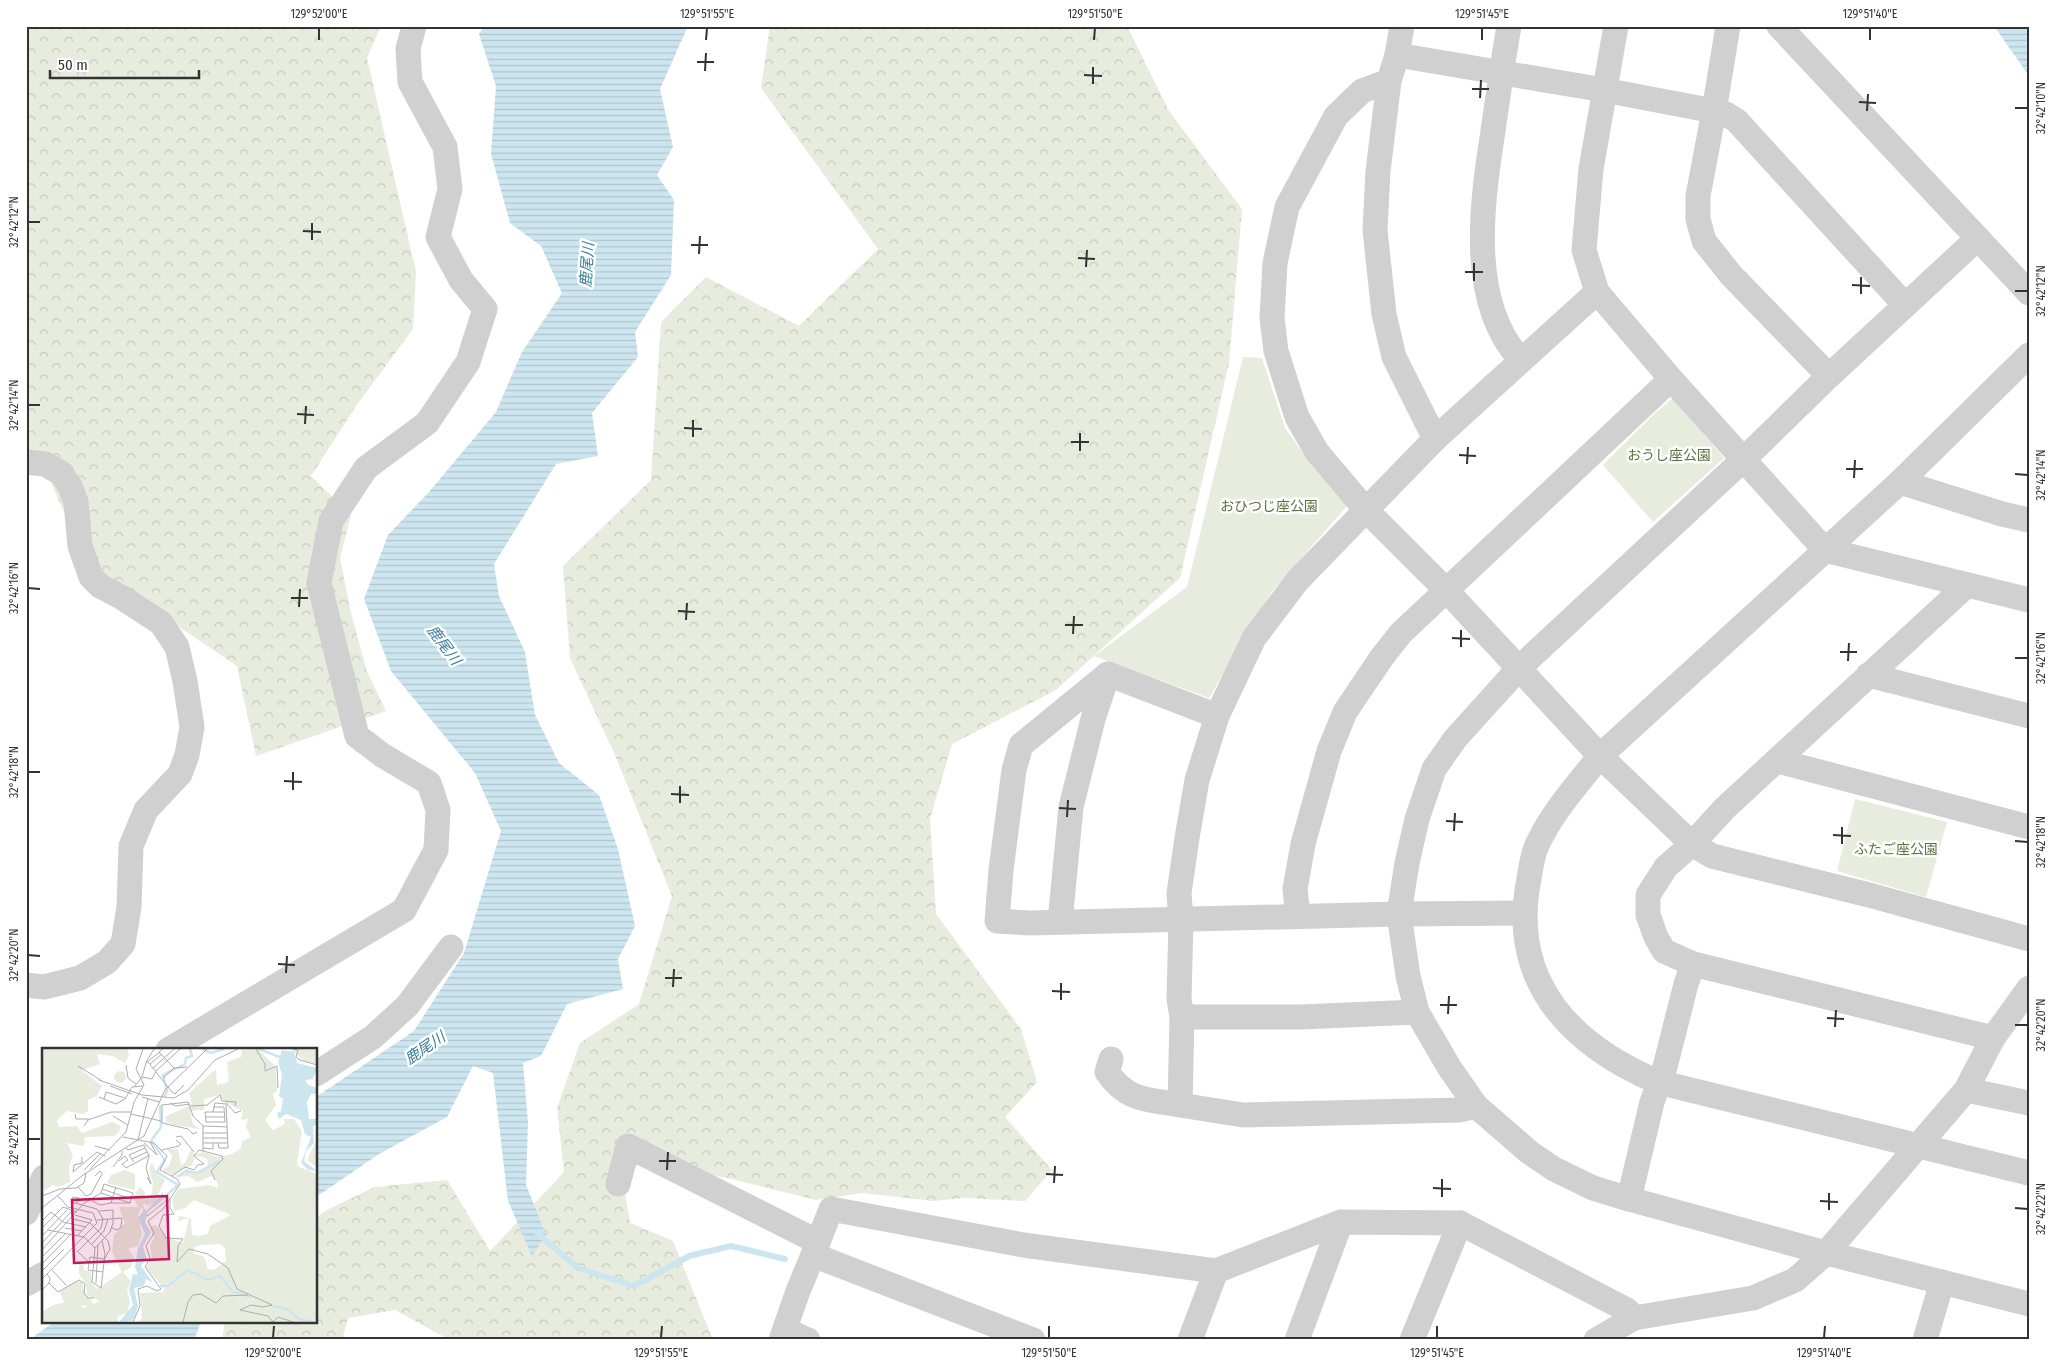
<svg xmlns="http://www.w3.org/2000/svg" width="2055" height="1366" viewBox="0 0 2055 1366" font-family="'Fira Sans Condensed','Noto Sans JP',sans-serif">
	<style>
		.forest { fill: url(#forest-crowns) }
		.park { fill: #e7ecde }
		.water { fill: url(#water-rules) }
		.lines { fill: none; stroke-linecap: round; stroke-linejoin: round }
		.stream { stroke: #cde5ef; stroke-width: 6 }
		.minor { stroke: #d0d0d0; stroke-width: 25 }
		.ticks { fill: none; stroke: #333; stroke-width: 2 }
		.labels { text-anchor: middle; stroke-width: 5; stroke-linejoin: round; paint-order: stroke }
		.park-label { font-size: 14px; fill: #5a723d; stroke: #fff }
		.water-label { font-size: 15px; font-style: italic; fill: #3b7e9b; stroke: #fff }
		.inset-river { fill: none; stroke: #cde5ef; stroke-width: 2.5 }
		.inset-road { fill: none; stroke: #adadad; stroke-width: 1 }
		.view { fill: #c2185b; fill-opacity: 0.15; stroke: #c2185b; stroke-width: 2.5 }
		.inset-edge { fill: none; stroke: #333; stroke-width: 2.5 }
		.neatline { fill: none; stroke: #333; stroke-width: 2 }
		.ticks-label { font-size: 12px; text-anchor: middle; fill: #333 }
	</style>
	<defs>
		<pattern id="forest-crowns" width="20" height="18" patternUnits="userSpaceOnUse" patternTransform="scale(1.25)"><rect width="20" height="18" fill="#e7ecde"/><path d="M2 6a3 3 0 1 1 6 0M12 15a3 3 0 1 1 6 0" fill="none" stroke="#c7cbbf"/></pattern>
		<pattern id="water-rules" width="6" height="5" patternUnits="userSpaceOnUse" patternTransform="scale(1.25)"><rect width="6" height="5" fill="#cde5ef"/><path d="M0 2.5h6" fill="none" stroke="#b0c5cd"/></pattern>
	</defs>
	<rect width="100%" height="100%" fill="#fff"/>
	<g class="forest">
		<polygon points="26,26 381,26 367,58 416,272 413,329 356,406 311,476 351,515 340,558 351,613 367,672 386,711 256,756 237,666 111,581 77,541 48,476 26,473"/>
		<polygon points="770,26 1127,26 1169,111 1242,209 1229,363 1180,578 1056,690 952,744 930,819 936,914 1021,1029 1037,1082 1005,1117 1052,1170 1025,1201 964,1198 933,1201 862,1193 816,1200 732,1179 639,1162 624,1187 630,1223 673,1241 713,1340 450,1340 395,1310 348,1318 342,1340 222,1340 225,1322 316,1322 316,1218 323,1212 374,1187 447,1180 490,1251 564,1172 557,1108 580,1043 639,1004 672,896 615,755 570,658 563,566 651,480 661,322 706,277 799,326 878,249 761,88"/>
	</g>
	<g class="park">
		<polygon points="1243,357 1262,358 1285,428 1315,469 1347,506 1271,593 1209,698 1094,656 1187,587"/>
		<polygon points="1673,398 1724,458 1653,522 1603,465 1653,415"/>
		<polygon points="1855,799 1947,822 1926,897 1837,871"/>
	</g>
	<g class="water">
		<polygon points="484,26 688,26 660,89 673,147 657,175 674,200 671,275 635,332 638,357 592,413 598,456 556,464 494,564 499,596 525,652 535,715 559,763 599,795 618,849 635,926 618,959 623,989 567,1004 541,1056 523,1063 528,1122 526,1185 546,1235 532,1256 508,1201 493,1073 473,1066 447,1117 379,1154 316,1197 316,1097 414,1031 464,953 501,831 475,773 391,671 364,599 388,535 429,492 496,412 522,352 562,293 541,246 510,223 491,154 496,86 479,34"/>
		<polygon points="1994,26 2029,26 2029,76"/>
		<polygon points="54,1322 201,1322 194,1340 29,1340"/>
	</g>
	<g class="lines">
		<polyline class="stream" points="537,1233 578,1268 634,1286 689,1256 731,1246 785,1259"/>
		<g class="minor">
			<polyline points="1402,26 1397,55 1389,81 1378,171 1375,230 1384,314 1394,357 1435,439"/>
			<path d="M1509,26C1503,61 1498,96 1493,131C1482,202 1467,303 1521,360"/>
			<polyline points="1616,26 1591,169 1584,250 1597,292 1671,379 1825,550 2029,600"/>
			<polyline points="1779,26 2029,293"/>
			<polyline points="1397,55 1604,90 1714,111 1728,26"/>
			<polyline points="1389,81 1362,91 1336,116 1287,207 1275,263 1272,318 1276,351 1297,417 1317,452 1366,510 1447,591 1600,756 1692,844 1712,856 1869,895 2029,939"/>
			<polyline points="1978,238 1829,376 1744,459 1519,668 1455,739 1434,769 1417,819 1407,863 1399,914 1408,976 1417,1012 1449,1067 1476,1106 1529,1152 1554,1169 1593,1188 1629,1199 1826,1253 2029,1304"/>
			<path d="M2029,355L1900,482L1600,756C1578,784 1552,812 1537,845C1531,858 1530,876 1527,890C1513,987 1575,1047 1658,1082L2029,1173"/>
			<polyline points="1829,376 1731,275 1704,241 1698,219 1698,196 1714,111 1726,114 1737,121 1905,305"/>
			<polyline points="26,462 45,464 61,473 70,486 76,502 80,546 91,577 100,586 121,597 161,623 177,647 185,681 192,727 187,755 180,774 146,810 131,846 129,907 123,944 107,962 80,978 44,987 26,985"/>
			<polyline points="1900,482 2002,514 2029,520"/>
			<polyline points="1967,585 1725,808 1692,844 1666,867 1648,895 1648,915 1656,937 1664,951 1693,964 1993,1038"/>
			<polyline points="1868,675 2029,716"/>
			<polyline points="1217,716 1108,674 1021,745 1014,770 1001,870 997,921 1030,923 1399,914 1524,913"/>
			<polyline points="1778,761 2029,827"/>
			<polyline points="1298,916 1295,889 1303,844 1329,751 1345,712 1382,657 1401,633 1671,379"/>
			<polyline points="1060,922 1071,807 1093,719 1108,674"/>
			<polyline points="1182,1017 1301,1017 1417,1012"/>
			<polyline points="168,1050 404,910 436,850 438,810 429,783 382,755 357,736 319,583 331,521 366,468 427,423 468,362 485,309 461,280 438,237 450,189 445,147 410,82 408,49 414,26"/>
			<path d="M1111,1059L1107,1072C1128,1102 1147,1099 1180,1105"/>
			<polyline points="316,1074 373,1037 407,1006 451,947"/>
			<polyline points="1966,1090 2029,1103"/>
			<polyline points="1476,1106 1459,1110 1243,1115 1180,1105 1182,1017 1179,999 1181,920 1179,893 1187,838 1197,780 1217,716 1254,638 1298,580 1435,439 1597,292"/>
			<polyline points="618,1184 628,1146 818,1242"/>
			<polyline points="1629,1199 1652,1102 1665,1067 1686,984 1693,964"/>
			<polyline points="26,1213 44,1177"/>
			<polyline points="813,1255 831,1209 1023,1245 1216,1271"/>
			<polyline points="26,1284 44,1274"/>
			<polyline points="785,1330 808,1340"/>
			<polyline points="781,1340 798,1291 813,1255 1033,1340"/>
			<polyline points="1190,1340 1216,1271 1341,1222 1460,1223 1627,1310 1634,1318"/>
			<polyline points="1297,1340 1341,1222"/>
			<polyline points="1412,1340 1460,1223"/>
			<polyline points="1596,1340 1634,1318 1753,1298 1795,1280 1826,1253 1966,1090 1993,1038 2029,988"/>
			<polyline points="1925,1340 1942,1282"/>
		</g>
	</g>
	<path class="ticks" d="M319,40V28M706,40L707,28M1094,40L1095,28M1482,40V28M1870,40V28M697,62H714M705,71L706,53M1084,75L1102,76M1093,84V67M1472,89H1489M1480,98L1481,80M1859,102L1876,103M2015,108H2028M1867,111L1868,94M28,222H40M303,231L321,232M312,240V223M691,245H708M699,254L700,236M1078,258L1095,259M1086,267L1087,250M1465,272H1483M1474,281V263M1852,285L1870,286M2015,291H2028M1861,294V277M28,405H40M297,414L314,415M305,424L306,406M684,428L702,429M693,437V420M1071,442H1089M1080,451V433M1459,455L1476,456M1467,464L1468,447M1846,469H1863M2015,474L2028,475M1854,478L1855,460M28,588L40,589M291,598H308M299,607L300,589M678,611L695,612M686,620L687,603M1065,625H1083M1073,634L1074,616M1452,638L1470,639M1461,647V630M1840,652H1857M2015,658H2028M1848,661L1849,643M28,772H40M284,781L302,782M293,790V772M671,794L689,795M680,803V786M1059,808L1076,809M1067,817L1068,800M1446,821L1463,822M1454,831L1455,813M1833,835L1851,836M2015,841L2028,842M1842,844V827M28,955L40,956M278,964L295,965M286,973L287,956M665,978H682M673,987L674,969M1052,991L1070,992M1061,1000V983M1440,1005H1457M1448,1014L1449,996M1827,1018L1844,1019M2015,1025H2028M1835,1027L1836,1010M28,1139H40M659,1161H676M667,1170L668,1152M1046,1174L1063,1175M1054,1183L1055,1166M1433,1188L1451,1189M1442,1197V1179M1820,1201L1838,1202M2015,1208L2028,1209M1829,1210V1193M273,1338L274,1326M661,1338L662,1326M1049,1338V1326M1437,1338V1326M1824,1338L1825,1326"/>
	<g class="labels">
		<g class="park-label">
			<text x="1669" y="460">おうし座公園</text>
			<text x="1269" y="511">おひつじ座公園</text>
			<text x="1896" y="854">ふたご座公園</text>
		</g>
		<g class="water-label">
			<text transform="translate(587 265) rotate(-86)" y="5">鹿尾川</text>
			<text transform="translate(444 645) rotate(53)" y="5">鹿尾川</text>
			<text transform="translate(425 1048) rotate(-34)" y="5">鹿尾川</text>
		</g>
	</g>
	<g transform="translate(42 1048)">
		<rect width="275" height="275" fill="#fff"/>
		<path d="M0,1H85L87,7L83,15L71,8L55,6L58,16L39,22L60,38L55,48L46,52V63L41,66L25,63L15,72L17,79L35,78L40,85L70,74L79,78L77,84L72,88L43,89L42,98L25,95L31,107L27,118L28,134L16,139L11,137L2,143ZM216,1L234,19L235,43L231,46L234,57L223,72L231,82L243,76L242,71H252L260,83L255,114L257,119L275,126V274H97L100,270L98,245L120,244L123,241L104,220L110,209L108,197L112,190L108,179L114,177L124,189L141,195L147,170L136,173L137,168L149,170L150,187L156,188L166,186L168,178L189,167L152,152L143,160L132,163L130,150L137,141L167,137L176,140V136L171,127L156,134L146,128L134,129L144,121L155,124L165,120L166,113L162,109L153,108L150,117L130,127L123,124L121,121L127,118L130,108L125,101H136L139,117L143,115L149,101L153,107L161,104L176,109L190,106L199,100L200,93L209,89L204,79L206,71L199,72L201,63L183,54L177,47L162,51V62L148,63L151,76L158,81L132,77L124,74L123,69L150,56L147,45L174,21L175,37L187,34L185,14L199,9L200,2ZM178,196L183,200L184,213L172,222L166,221L162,209L151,205L153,199L159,197ZM248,1H275V16L263,13ZM72 29a6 6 0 1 1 12 0a6 6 0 1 1-12 0ZM275,91V119L265,112ZM110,115L116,127L123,132L113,154L105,158L102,155L96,166L100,186L96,198L86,201L92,209L89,219L81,224L89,233L85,242L88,254L85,265L76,268V274H0V264L11,257L34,252L42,260L58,253L45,247L44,236L37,226V214L41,213L42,222L49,224L50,236L55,241L80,224L70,204L72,187L83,175L77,159H96L91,149L98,139L103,144L102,149L109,151L111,135L107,120ZM83,122L93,126V142L65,135L69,127Z" fill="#e7ecde" fill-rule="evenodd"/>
		<path d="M34,233L40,234L42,243L52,257L49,259L22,254L18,244Z" fill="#e7ecde"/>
		<path d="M240,2L252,4L255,15L275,20L271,31L263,32L266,37L275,40V46H269L265,54L267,71H275V77L271,78L272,95L264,103L262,113L275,123L266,122L259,115L269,89L263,86L259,72L244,66L237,71L235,65L239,63L241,51L237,48L240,26L236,15ZM121,144V148L128,146L106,164L103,174L109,184L101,199L105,211L99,218L111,235L104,231L102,238L92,240L96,258L93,268L90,273L77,274L91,257L87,242L91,226L96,227L93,219L96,200L103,186L96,170L101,163L100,155L104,163Z" fill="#cde5ef"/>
		<path class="inset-river" d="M160,1L169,5L182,1M217,1L240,10M122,49L125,43L121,27L143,16L144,10L150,8L148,1M118,57L119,79L109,93L123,112L115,124L136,137L125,147M135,129L144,123L155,125L177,113M118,238H126L146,222L166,232L178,228L191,244L209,249M230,258L245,261L257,271L271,274"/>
		<path class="inset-road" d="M214,1L223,16V23L235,18L236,40M251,1L256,2L254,9L258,12L275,17M117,4L132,20M104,14L112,1M106,14L130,44L133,46L142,37M108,16L120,6M84,17L86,30L94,36M36,18L60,33M111,20L132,1M100,29L104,15L121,1M121,30L132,20L145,19M57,32L100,47L132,50L146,42L173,12L196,1M68,38L90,46M93,38L100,29L110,31L114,23L138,1M57,49L74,56L83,51L90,39L101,38M100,49L117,54M62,51L64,44L83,50M128,55L134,58L148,56M184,55L193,65L199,63M149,58L165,57L178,47L180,53L194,54L193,58M171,59H182L183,74H164L163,64H182M171,64L173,55L184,56L186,100H177L176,95M33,66L34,71H47M89,66L119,73M71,68L86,77M163,69H183M42,78L46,72L69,64H89M155,84L151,86L146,81L120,75V57L146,54L151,68L161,78L186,79M161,85H186M81,89L112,95L125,108L118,122L135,131L138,136L121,161L106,173L112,185L104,198L108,210L103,219L119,241L115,243L105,238L96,241L98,258L91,274M134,89L139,88L152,104M161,90H186M96,92L106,50M102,95L115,107L108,94M161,95H186M53,98L68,102M84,100L86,102L102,97L107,108L104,120L109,136L105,129M161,100L171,101V95M120,102L137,98L139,96L134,92M161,103V78M40,109V115L32,117L31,124L55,104L63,108M90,111L105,104M77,113L83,108L86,112L80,116L84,120L108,107M92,114L87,107L103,100M71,119L80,107V103M48,121L84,84L92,54L102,37L94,21L101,1M42,122L59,105M130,128L143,119L152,122L156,117L162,116L152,108L157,102L180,108L181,111L169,123L173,132M36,139L44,148L49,146L60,126L58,123L53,128M60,141L89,151M0,148L18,141L34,140L42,135L44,125M128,149V160L132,166L121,167L117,178L124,190L141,191L136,198L135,214L147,201L166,206L186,220L195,241L230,257L221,259L209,257L198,262L226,268L231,274L236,269L251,274M50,153L58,157L69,155L74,139M35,155L37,150L31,149L29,154L55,161L61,171L59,180L35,204M69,155H88M0,160L41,127L102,88L123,42L165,1M33,167L50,172L35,188M105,168L125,152M31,171L48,175L66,193L68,201L63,210M55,172L80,170L79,179L75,182L70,180M0,173L9,164L21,174L44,179M0,180L21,159L35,164M23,180L40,183M6,182L42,189L53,200L50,234L59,240L63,206L60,193M0,188L25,162M0,195L30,163M49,197L62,183L66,171M53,200L68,184L71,175V162L57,163M0,202L41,156L59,145L62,136L91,145L88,155L59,145M35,203L47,214M0,209L24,185M0,216L29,186M9,221L24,237M0,223L22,201M61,224L46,222L48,209L63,211M0,231L55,175L51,165L26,159L16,148M7,235L16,244L37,232L43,236L42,245L46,250H52M54,235L56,197M0,242L7,235L8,230L5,226M141,274L146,254L151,247L159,246L174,255L181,248L206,247"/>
		<path class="view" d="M125,148L127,211L32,215L30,152Z"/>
		<rect width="275" height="275" class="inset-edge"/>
	</g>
	<rect width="2055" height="1366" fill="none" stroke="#ffffff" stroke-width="55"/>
	<path d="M50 70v8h149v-8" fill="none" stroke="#333333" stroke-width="2.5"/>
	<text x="58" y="70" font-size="15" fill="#333333" stroke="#ffffff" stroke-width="4" paint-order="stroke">50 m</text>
	<rect x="28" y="28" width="2000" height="1310" class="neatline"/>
	<g class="ticks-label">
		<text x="319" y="18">129°52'00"E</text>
		<text x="707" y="18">129°51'55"E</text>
		<text x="1095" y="18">129°51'50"E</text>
		<text x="1482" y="18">129°51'45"E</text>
		<text x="1870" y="18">129°51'40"E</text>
		<text transform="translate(2041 108) rotate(-90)" y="4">32°42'10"N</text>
		<text transform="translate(14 222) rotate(-90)" y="4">32°42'12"N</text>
		<text transform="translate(2041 291) rotate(-90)" y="4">32°42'12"N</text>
		<text transform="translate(14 405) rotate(-90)" y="4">32°42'14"N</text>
		<text transform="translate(2041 475) rotate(-90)" y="4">32°42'14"N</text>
		<text transform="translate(14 588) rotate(-90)" y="4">32°42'16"N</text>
		<text transform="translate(2041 658) rotate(-90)" y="4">32°42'16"N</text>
		<text transform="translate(14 772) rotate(-90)" y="4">32°42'18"N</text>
		<text transform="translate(2041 842) rotate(-90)" y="4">32°42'18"N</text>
		<text transform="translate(14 955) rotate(-90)" y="4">32°42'20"N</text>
		<text transform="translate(2041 1025) rotate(-90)" y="4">32°42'20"N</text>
		<text transform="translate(14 1139) rotate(-90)" y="4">32°42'22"N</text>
		<text transform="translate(2041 1209) rotate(-90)" y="4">32°42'22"N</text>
		<text x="273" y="1357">129°52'00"E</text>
		<text x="661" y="1357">129°51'55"E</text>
		<text x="1049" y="1357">129°51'50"E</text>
		<text x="1437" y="1357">129°51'45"E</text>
		<text x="1824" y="1357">129°51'40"E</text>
	</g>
</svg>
